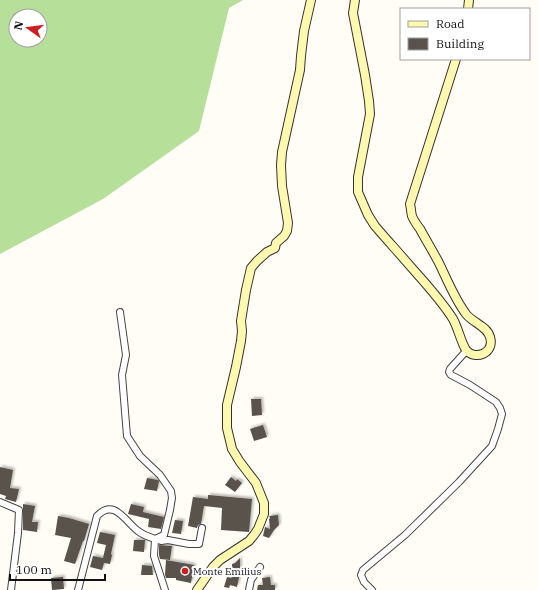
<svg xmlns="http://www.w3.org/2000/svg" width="538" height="590" viewBox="0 0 538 590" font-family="'IBM Plex Serif',serif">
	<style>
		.forest { fill: #b6df99; fill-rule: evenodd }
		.building { fill: #5a524c; filter: url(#shadow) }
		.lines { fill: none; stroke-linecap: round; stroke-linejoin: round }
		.street-casing { stroke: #444; stroke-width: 8 }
		.secondary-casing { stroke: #333; stroke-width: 10 }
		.street { stroke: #fff; stroke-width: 6 }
		.secondary { stroke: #fff9b0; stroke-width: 8 }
		.poi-dot { fill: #cc1e20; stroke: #fff; stroke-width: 1.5 }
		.labels { text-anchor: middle; stroke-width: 4; stroke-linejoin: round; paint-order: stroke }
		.poi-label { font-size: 10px; fill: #111; stroke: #fff; text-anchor: start }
	</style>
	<defs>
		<filter id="shadow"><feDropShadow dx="2" dy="-2" stdDeviation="1" flood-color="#0004"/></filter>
	</defs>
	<rect width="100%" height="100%" fill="#fffdf5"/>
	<path class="forest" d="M0,0H243L229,8L199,131L103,199L0,254ZM16,16H40V40H16Z"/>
	<g class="building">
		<polygon points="251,399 261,399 262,415 252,416"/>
		<polygon points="263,425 267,437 254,441 250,429"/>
		<polygon points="0,467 13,470 10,488 19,489 16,502 5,499 6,496 0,494"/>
		<polygon points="231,477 236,481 237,479 242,483 235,492 225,485"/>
		<polygon points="147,478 158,480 159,481 157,491 144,489"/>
		<polygon points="208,495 252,499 249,532 221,530 222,508 204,506 201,524 198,525 197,528 188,526 193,497 208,499"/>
		<polygon points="23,504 35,506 32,522 38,522 37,532 23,530"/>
		<polygon points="131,504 144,507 143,512 164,517 161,529 148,527 149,519 128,514"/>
		<polygon points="278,515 279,525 274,530 269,538 263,536 265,527 270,529 269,519 270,518 269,516"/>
		<polygon points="58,516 69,518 89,524 84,541 83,541 75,564 64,561 71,538 55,535"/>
		<polygon points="175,520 183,521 181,534 172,533"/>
		<polygon points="100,532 115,535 111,554 112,555 110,564 104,563 102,570 90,567 93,556 103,558 106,545 97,543"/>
		<polygon points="134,540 145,540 144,552 133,551"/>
		<polygon points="159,545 172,546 170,560 160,559 159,555"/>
		<polygon points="240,558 240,573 237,587 230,585 229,588 224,587 227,577 231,578 232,577 232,564 235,563"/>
		<polygon points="166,560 194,565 191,583 176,580 176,578 166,578 165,575"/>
		<polygon points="142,565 152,566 153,575 141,575"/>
		<polygon points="63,577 64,589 52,590 51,578"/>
		<polygon points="270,577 271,585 275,585 275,590 257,590 258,585 263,585 262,578"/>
	</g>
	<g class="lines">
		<g class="street-casing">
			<g id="street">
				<polyline points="0,502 19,510 18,533 11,590"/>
				<path d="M78,590L97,516C114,498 125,521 138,531C143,535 149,537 155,539L164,535L170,510L172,498L171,491L160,475L140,456L127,436L122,375L126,355L120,312"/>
				<polyline points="165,590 154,556 155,539 161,541 168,540 189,544 199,544 202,528"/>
				<polyline points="249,590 251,580 260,567"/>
				<polyline points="372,590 364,582 361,575 363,570 405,535 459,482 492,446 498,429 502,414 500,408 496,402 470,385 455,377 451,375 449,372 450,369 467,350"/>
			</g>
		</g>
		<g class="secondary-casing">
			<g id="secondary">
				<path d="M355,0L353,13L365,75L369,101L370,114L358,177V192L368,215L375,226C387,240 399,253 411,267C426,284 441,300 453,319C458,328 461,342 466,350C475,361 495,353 490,337C487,326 473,323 466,314C454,298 447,279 438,261C432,250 426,240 420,229C417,225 414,221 412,216C411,212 411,208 410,204L456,59"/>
				<polyline points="468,9 469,0"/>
				<polyline points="197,590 213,567 220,560 249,541 254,535 258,529 264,514 264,503 256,483 240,462 232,449 227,428 227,405 236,367 241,341 242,331 241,321 246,290 251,268 257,261 267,252 275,248 276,243 284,236 287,231 288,223 282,186 281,165 282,152 300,70 301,56 304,31 311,0"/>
			</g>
		</g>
		<use href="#street" class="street"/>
		<use href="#secondary" class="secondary"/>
	</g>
	<circle class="poi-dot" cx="185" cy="571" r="4"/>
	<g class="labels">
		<g class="poi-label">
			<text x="193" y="575">Monte Emilius</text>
		</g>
	</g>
	<rect x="400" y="8" width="130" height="52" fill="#ffffff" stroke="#a0a0a0"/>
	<rect x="408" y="21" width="20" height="6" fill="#fff9b0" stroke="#a0a0a0"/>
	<text x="436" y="28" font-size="12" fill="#111111">Road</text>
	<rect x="408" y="38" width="20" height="12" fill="#5a524c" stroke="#a0a0a0"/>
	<text x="436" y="48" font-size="12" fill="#111111">Building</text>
	<g transform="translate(28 28) rotate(284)"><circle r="19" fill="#ffffff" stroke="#a0a0a0"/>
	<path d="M0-3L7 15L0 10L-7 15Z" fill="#cc1e20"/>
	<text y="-6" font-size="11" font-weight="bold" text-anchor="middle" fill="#111111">N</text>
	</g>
	<path d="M10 574v6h95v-6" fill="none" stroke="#111111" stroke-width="2"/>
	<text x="16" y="574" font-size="12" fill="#111111" stroke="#ffffff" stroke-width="3" paint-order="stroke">100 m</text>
</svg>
